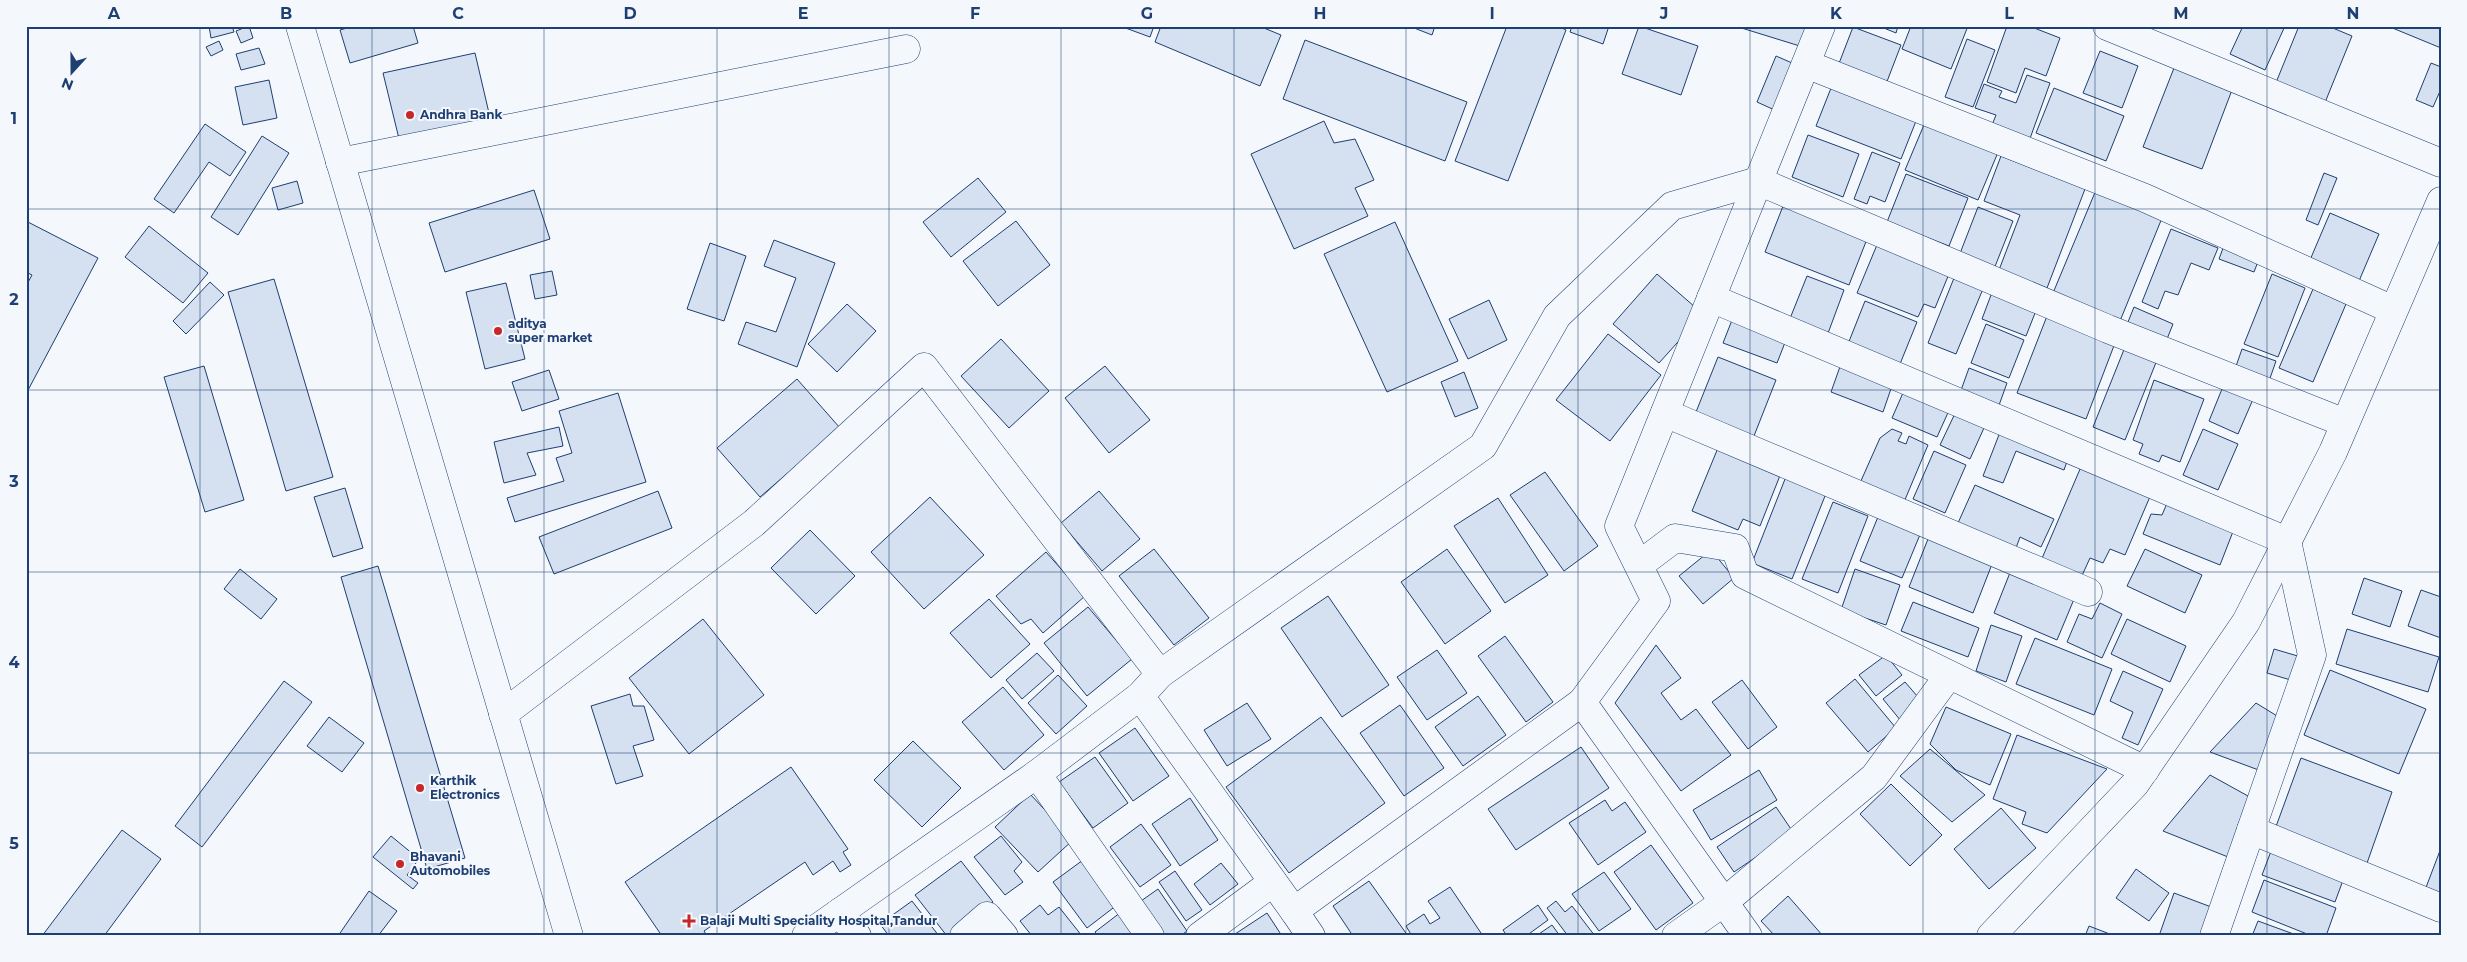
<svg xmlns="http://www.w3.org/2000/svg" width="2467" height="962" viewBox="0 0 2467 962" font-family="Montserrat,sans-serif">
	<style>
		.building { fill: #d5e0f0; stroke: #1d3f73 }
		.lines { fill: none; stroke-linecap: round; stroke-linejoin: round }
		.minor-casing { stroke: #1d3f73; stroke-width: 29 }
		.highway-casing { stroke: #1d3f73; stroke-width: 29 }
		.minor { stroke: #f4f7fb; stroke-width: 28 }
		.highway { stroke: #f4f7fb; stroke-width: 28 }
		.grid { fill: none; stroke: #1d3f73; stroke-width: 1; stroke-opacity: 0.55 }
		.poi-dot { fill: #c62828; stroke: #f4f7fb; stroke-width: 2 }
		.labels { text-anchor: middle; stroke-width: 4; stroke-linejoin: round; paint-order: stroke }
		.poi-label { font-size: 12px; font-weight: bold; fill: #1d3f73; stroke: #f4f7fb; text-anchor: start }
		.neatline { fill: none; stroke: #1d3f73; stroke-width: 2 }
		.grid-label { font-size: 16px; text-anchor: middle; font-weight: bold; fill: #1d3f73 }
	</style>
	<rect width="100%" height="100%" fill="#f4f7fb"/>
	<g class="building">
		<polygon points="209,26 232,26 234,32 211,38"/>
		<polygon points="249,26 253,38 241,43 236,31"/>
		<polygon points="354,26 413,26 418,43 350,63 340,30"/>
		<polygon points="1120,26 1154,26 1150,37"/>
		<polygon points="1161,26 1259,26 1281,35 1260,86 1155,42"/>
		<polygon points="1409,26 1435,26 1432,35"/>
		<polygon points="1507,26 1558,26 1566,30 1508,181 1455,161"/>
		<polygon points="1572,26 1609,26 1603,44 1570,32"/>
		<polygon points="1639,26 1698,46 1681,95 1622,74"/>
		<polygon points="1735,26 1809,26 1803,47"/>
		<polygon points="1879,26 1898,26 1896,33"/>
		<polygon points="1911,26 1968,26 1951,69 1902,49"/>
		<polygon points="2007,26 2029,26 2060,38 2046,76 2025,68 2016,93 1987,82"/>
		<polygon points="2243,26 2285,26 2265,70 2230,54"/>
		<polygon points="2299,26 2328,26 2352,36 2324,105 2275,85"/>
		<polygon points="2391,26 2441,26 2441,48 2390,27"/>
		<polygon points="1853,27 1901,45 1886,84 1838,66"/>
		<polygon points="1967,39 1995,50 1973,107 1945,97"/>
		<polygon points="1305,40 1467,102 1445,161 1283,99"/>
		<polygon points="219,41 223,50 211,56 206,47"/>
		<polygon points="259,48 265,64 241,70 236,54"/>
		<polygon points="2100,51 2138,66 2122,108 2083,93"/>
		<polygon points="475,53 492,126 401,147 383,73"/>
		<polygon points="1776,56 1799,66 1779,112 1757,102"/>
		<polygon points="2431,63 2441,67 2441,89 2433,107 2416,100"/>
		<polygon points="2174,68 2232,90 2202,169 2143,147"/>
		<polygon points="2027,75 2050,83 2028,144 1990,130 1996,115 1975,108 1984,84 2002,91 1999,97 2016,103"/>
		<polygon points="269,80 277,118 243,125 235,87"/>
		<polygon points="1833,83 1918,116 1901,159 1816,126"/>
		<polygon points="2054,88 2124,116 2106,161 2036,133"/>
		<polygon points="1926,120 1999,150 1978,200 1905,170"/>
		<polygon points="1324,121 1334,143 1355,139 1374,180 1355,188 1368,216 1294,249 1251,154"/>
		<polygon points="205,124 246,152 230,176 209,162 174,213 154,199"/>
		<polygon points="1808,135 1859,154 1843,197 1792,177"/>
		<polygon points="262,136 289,153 238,235 211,217"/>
		<polygon points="1872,152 1900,163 1885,202 1870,196 1867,204 1854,199"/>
		<polygon points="2001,156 2085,189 2047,288 1999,270 2020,215 1984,201"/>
		<polygon points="2324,173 2337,178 2318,225 2306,220"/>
		<polygon points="1906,174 1968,198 1949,246 1887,222"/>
		<polygon points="978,178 1006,212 951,257 923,222"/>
		<polygon points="297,181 303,203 278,210 272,188"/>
		<polygon points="534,190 550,239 445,272 429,223"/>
		<polygon points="2096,190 2162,218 2120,321 2053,293"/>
		<polygon points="1785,201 1869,234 1849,285 1765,252"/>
		<polygon points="1978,207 2013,221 1994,269 1959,256"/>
		<polygon points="2330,213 2379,234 2359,281 2310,260"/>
		<polygon points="26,221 98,258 26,394 26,286 32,275 26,272"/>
		<polygon points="1016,221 1050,265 998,306 963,261"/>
		<polygon points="1395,222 1458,361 1387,392 1324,254"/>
		<polygon points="149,226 208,273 183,303 125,257"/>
		<polygon points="2171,229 2218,248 2209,270 2191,263 2178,295 2165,291 2158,309 2142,302"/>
		<polygon points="2229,232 2264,246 2254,272 2219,259"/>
		<polygon points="774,240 835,263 797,367 738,344 746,322 776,332 796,278 764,266"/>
		<polygon points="1879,240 1951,269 1935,308 1924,304 1918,317 1857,293"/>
		<polygon points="710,243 746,256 724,321 687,309"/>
		<polygon points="552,271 557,295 535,299 530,275"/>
		<polygon points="1956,273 1985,284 1956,354 1928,343"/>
		<polygon points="1657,274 1703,314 1659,363 1613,324"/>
		<polygon points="2272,274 2305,288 2278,357 2244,344"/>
		<polygon points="1807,276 1844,290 1827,336 1789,321"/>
		<polygon points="274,279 333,477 286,491 228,292"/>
		<polygon points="210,282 224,295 186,334 173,321"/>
		<polygon points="506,283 525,359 485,369 466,292"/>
		<polygon points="1994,287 2039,303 2026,336 1982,319"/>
		<polygon points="2313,289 2346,304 2313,382 2279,368"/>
		<polygon points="1489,300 1507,340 1468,359 1449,319"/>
		<polygon points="1865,301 1917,322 1900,364 1848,344"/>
		<polygon points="847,304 876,331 837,372 808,344"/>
		<polygon points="2134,307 2173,324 2165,344 2126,327"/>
		<polygon points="1734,315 1788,335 1777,363 1723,343"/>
		<polygon points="2047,316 2115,343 2086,419 2017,393"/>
		<polygon points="1986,324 2024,340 2009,378 1971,363"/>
		<polygon points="1608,334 1661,375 1610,441 1556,400"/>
		<polygon points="1001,339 1049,391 1009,428 961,376"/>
		<polygon points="2127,342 2159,355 2125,440 2093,427"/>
		<polygon points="2242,349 2276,361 2268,384 2234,372"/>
		<polygon points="1718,357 1776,380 1752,441 1694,417"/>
		<polygon points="1842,361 1894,380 1883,412 1831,392"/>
		<polygon points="204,366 244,500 205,512 164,377"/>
		<polygon points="1105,366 1150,420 1109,453 1065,398"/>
		<polygon points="1969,368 2007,383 1998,408 1960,393"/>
		<polygon points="549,370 559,399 522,411 512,382"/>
		<polygon points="1464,372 1478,408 1455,417 1441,382"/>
		<polygon points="797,379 840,428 760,497 717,448"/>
		<polygon points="2154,380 2204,399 2180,462 2162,455 2159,462 2139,454 2143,444 2133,440"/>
		<polygon points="2224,384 2254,397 2238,434 2209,421"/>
		<polygon points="1906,386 1951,406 1937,437 1892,418"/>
		<polygon points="618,393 646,482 515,522 507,498 564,481 556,458 572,453 559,411"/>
		<polygon points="1959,405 1988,419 1970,459 1940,445"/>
		<polygon points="559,427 563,446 527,453 536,475 504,483 494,442"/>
		<polygon points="2002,427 2070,453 2064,470 2016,451 2003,483 1983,476"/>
		<polygon points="1892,429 1902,433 1898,441 1906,444 1909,436 1928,445 1904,502 1860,483 1880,438"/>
		<polygon points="2203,429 2238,444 2218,490 2183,475"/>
		<polygon points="1720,443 1783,468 1760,526 1743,519 1738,530 1692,511"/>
		<polygon points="1934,451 1966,465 1945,513 1913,499"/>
		<polygon points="2086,455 2155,485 2125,555 2110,549 2103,563 2090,558 2080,580 2040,563"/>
		<polygon points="1545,472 1598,546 1564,571 1510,495"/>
		<polygon points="1787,474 1827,491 1792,579 1752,563"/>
		<polygon points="1975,485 2054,519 2041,547 2020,537 2016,548 1958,523"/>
		<polygon points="345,488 363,548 333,557 314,497"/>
		<polygon points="658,491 672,528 554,574 539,537"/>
		<polygon points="1099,491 1140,539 1102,571 1061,523"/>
		<polygon points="930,497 984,555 924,609 871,552"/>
		<polygon points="1498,498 1548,575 1505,603 1454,526"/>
		<polygon points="2168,501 2234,529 2220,565 2143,534 2151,514 2162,515"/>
		<polygon points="1833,502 1868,516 1838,593 1802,579"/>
		<polygon points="1882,507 1924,525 1902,578 1860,561"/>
		<polygon points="810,530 855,576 816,614 771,568"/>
		<polygon points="1930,534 1994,559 1973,613 1909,587"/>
		<polygon points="1154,549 1209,618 1174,645 1119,576"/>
		<polygon points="1447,549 1491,611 1445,644 1401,582"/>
		<polygon points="2145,549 2202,575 2185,613 2127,586"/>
		<polygon points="1711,550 1734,578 1703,604 1679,576"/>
		<polygon points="1046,552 1085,596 1043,633 1031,619 1021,624 996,596"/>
		<polygon points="2013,565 2077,592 2057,640 1994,613"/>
		<polygon points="378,566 465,858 427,869 341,577"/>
		<polygon points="240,569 277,599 261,619 224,589"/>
		<polygon points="1855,569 1900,585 1886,625 1841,610"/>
		<polygon points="2364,578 2402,591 2390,627 2352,614"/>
		<polygon points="2421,590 2441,597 2441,638 2408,626"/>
		<polygon points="1328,596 1389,685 1342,717 1281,628"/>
		<polygon points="989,599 1030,644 991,678 950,633"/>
		<polygon points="1913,602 1979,628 1968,657 1901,631"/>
		<polygon points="2100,603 2122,614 2102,658 2067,642 2079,614 2092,619"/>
		<polygon points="1088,607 1132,659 1087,696 1044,643"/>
		<polygon points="703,619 764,695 689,754 629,678"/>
		<polygon points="2127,619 2186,646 2170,682 2111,654"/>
		<polygon points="1991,625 2022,636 2006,682 1976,671"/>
		<polygon points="2347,629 2439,657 2428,692 2336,664"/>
		<polygon points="1505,636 1553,702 1526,722 1478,656"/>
		<polygon points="2035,638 2112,669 2094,715 2016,684"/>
		<polygon points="1656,645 1681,678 1661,693 1681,720 1696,709 1731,755 1681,791 1615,703"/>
		<polygon points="2274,649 2301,657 2294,681 2267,673"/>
		<polygon points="1437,650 1467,693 1427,720 1397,677"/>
		<polygon points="1037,653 1054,671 1022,699 1006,680"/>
		<polygon points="1886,655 1902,675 1876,696 1859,675"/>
		<polygon points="2330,670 2426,709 2399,774 2304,735"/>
		<polygon points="2123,671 2163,689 2138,745 2122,738 2133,712 2110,701"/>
		<polygon points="1058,675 1087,706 1056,734 1028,703"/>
		<polygon points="1855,679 1896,728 1868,752 1826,703"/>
		<polygon points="1742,680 1777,727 1748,749 1712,702"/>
		<polygon points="284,681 312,702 202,847 175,826"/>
		<polygon points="1905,682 1918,697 1913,700 1919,707 1901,721 1883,699"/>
		<polygon points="1003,687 1044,735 1004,770 962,722"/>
		<polygon points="630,694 633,706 644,706 654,740 633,746 643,776 616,784 591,706"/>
		<polygon points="1478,696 1506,735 1463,766 1435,727"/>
		<polygon points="1247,703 1271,739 1227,766 1204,730"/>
		<polygon points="2256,703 2282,719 2264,772 2210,752"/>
		<polygon points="1400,705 1444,768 1404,796 1360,733"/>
		<polygon points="1946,707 2011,734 1990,785 1956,770 1930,744"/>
		<polygon points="329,717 364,743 342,772 307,746"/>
		<polygon points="1321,717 1385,803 1289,873 1226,787"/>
		<polygon points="1135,728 1169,776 1133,801 1099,753"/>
		<polygon points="2017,735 2107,769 2047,833 2022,824 2026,812 1993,799"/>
		<polygon points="913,741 961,788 922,827 874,780"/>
		<polygon points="1581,747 1609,788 1516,850 1488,809"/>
		<polygon points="1930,749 1985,795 1952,822 1900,776"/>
		<polygon points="1095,757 1128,803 1093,828 1059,782"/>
		<polygon points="2301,758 2392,792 2366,866 2274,832"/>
		<polygon points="791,767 848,849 843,852 851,865 840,872 833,861 813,875 805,862 704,931 707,936 662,936 625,882"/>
		<polygon points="1759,770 1777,800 1711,840 1693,810"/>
		<polygon points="2210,775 2257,801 2233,859 2163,831"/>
		<polygon points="1891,784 1942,835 1910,866 1860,814"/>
		<polygon points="1030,794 1073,840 1038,872 995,827"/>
		<polygon points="1190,798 1218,840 1180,866 1152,824"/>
		<polygon points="1605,800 1612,811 1625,802 1646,832 1598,865 1569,823"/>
		<polygon points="1776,807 1793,832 1734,872 1717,847"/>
		<polygon points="2001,808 2036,848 1989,889 1954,849"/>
		<polygon points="1141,824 1171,865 1140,887 1110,847"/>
		<polygon points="122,830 161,859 104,936 42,936"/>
		<polygon points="391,836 419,859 407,875 418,883 413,889 373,857"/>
		<polygon points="1001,836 1022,862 1014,871 1023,882 1005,895 974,857"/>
		<polygon points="2276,838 2349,864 2335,902 2262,875"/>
		<polygon points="1651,845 1693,903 1656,930 1614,872"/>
		<polygon points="2441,848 2441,896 2425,890"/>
		<polygon points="1083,860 1117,905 1087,928 1053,882"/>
		<polygon points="961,861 993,902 951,936 947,936 915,895"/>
		<polygon points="1221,863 1238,884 1210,905 1194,884"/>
		<polygon points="2136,869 2169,893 2149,921 2116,898"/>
		<polygon points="1175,871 1202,910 1186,921 1159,882"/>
		<polygon points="1604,872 1631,909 1599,931 1572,894"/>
		<polygon points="2264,880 2336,908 2326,936 2312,936 2252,912"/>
		<polygon points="1369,881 1408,936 1353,936 1333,906"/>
		<polygon points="1450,887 1483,936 1412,936 1406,926 1424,914 1430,924 1440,918 1428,901"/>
		<polygon points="1158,889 1187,931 1180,936 1166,936 1141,901"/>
		<polygon points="369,891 397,911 378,936 338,936"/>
		<polygon points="2174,893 2214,908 2204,936 2159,936"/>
		<polygon points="1788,896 1823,936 1775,936 1761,921"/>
		<polygon points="912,901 939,936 889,936 880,924"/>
		<polygon points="1556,901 1565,912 1572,906 1595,936 1568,936 1547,908"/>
		<polygon points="1040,905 1048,915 1059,907 1082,936 1032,936 1020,921"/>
		<polygon points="1538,905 1548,920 1526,936 1507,936 1503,930"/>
		<polygon points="1125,909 1146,936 1098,936 1095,932"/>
		<polygon points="1267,913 1282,936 1232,936"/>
		<polygon points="2258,921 2299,936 2252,936"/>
		<polygon points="1552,925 1560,936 1536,936"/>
		<polygon points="2089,926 2115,936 2085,936"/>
	</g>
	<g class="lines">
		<g class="minor-casing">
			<g id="minor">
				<polyline points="2107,26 2441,163"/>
				<polyline points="1806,64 2145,198 2393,310"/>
				<polyline points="340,162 906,49"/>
				<polyline points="1711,298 2287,541 2312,655 2214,936"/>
				<polyline points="1665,413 2088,592"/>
				<polyline points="1639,565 1675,538 1735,548 1745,575 2145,770"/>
				<polyline points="1140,696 1294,911"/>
				<polyline points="503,714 754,523 924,367 1160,674 1483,446 1557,316 1672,206 1758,181 2108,329 2345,423"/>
				<polyline points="2251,830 2441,908"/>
				<polyline points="840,912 857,936"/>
				<polyline points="806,936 1037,774"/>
				<polyline points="964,936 987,916 1004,936"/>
				<polyline points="1150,936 1037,774 1140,696 1160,674"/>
				<polyline points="1200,936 1273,882"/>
				<polyline points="1311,936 1294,911 1582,702"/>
				<polyline points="1676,936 1724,902 1874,777 1949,675"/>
				<polyline points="1748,936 1582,702 1656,601 1619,526 1821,26"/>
				<polyline points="1991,936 2135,784 2246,622 2333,452 2441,201"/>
			</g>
		</g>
		<g class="highway-casing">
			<polyline id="highway" points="300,26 569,936"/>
		</g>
		<use href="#minor" class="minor"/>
		<use href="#highway" class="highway"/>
	</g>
	<path class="grid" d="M200,26V936M372,26V936M544,26V936M717,26V936M889,26V936M1061,26V936M1234,26V936M1406,26V936M1578,26V936M1750,26V936M1923,26V936M2095,26V936M2267,26V936M26,209H2441M26,390H2441M26,572H2441M26,753H2441"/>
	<g class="poi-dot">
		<circle cx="410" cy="115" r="5"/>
		<circle cx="498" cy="331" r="5"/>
		<circle cx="420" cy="788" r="5"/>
		<circle cx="400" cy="864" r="5"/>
		<path d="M686.5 913.5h5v5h5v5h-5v5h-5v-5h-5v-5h5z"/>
	</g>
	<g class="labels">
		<g class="poi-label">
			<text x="420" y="119">Andhra Bank</text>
			<text x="508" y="328">aditya<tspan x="508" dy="14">super market</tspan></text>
			<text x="430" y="785">Karthik<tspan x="430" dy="14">Electronics</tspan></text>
			<text x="410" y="861">Bhavani<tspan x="410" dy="14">Automobiles</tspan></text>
			<text x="700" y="925">Balaji Multi Speciality Hospital,Tandur</text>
		</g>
	</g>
	<rect width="2467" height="962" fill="none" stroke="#f4f7fb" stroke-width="55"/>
	<g transform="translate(72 72) rotate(201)" stroke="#f4f7fb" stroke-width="4" paint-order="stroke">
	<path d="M0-4L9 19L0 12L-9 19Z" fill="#1d3f73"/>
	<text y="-8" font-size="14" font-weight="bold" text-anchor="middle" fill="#1d3f73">N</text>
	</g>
	<rect x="28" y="28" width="2412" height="906" class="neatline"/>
	<g class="grid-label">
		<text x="114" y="19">A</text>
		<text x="286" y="19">B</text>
		<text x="458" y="19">C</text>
		<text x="630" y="19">D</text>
		<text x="803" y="19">E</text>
		<text x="975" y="19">F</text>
		<text x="1147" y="19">G</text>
		<text x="1320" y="19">H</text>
		<text x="1492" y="19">I</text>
		<text x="1664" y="19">J</text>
		<text x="1836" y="19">K</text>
		<text x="2009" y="19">L</text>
		<text x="2181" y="19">M</text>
		<text x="2353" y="19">N</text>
		<text x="14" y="124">1</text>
		<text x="14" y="305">2</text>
		<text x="14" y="487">3</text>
		<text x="14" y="668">4</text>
		<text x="14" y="849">5</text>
	</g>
</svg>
